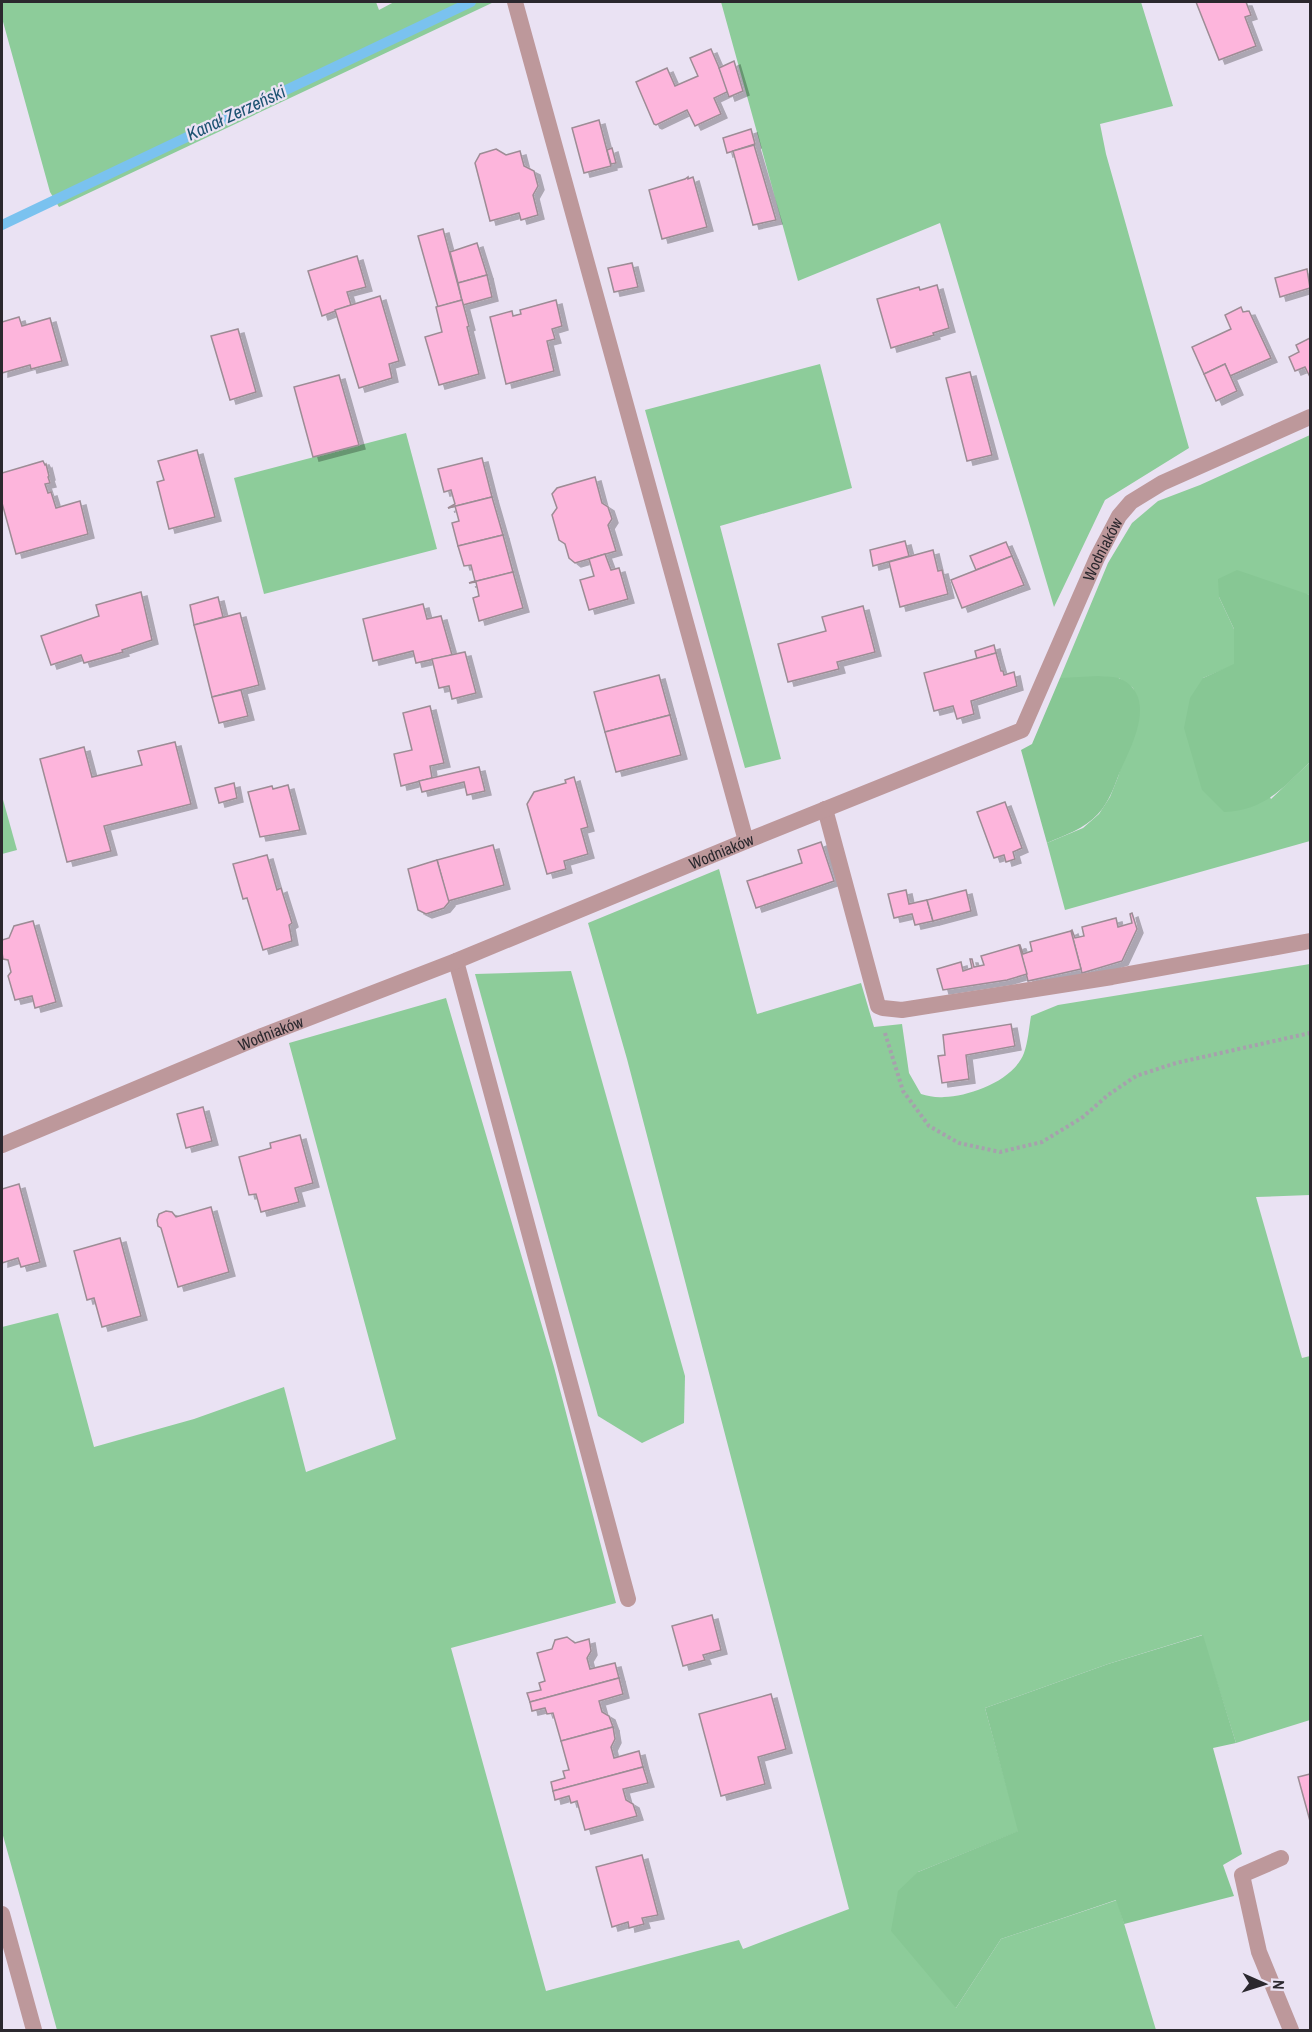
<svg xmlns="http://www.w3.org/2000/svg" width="1312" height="2032" viewBox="0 0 1312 2032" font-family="'Archivo Narrow',sans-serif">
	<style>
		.green { fill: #8dcc9a }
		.forest { fill: #87c794 }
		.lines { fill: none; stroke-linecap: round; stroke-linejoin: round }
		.stream { stroke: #7ac2ef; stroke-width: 10 }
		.building { fill: #fdb5dc; stroke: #9d8c95; stroke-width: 1.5; filter: url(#shadow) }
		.path { stroke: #a7a0ad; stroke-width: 4; stroke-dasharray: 3 3; stroke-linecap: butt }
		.service { stroke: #bd989b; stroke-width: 16 }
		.minor { stroke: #bd989b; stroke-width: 16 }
		.tertiary { stroke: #bd989b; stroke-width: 16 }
		.labels { text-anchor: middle; stroke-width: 4.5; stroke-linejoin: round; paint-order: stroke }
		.street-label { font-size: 16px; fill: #2b282e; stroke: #eae2f3 }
		.water-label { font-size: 18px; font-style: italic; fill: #1c5271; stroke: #eae2f3 }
	</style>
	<defs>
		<filter id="shadow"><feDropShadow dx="6" dy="4" stdDeviation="0" flood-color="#0004"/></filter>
	</defs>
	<rect width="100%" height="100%" fill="#eae2f3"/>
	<g class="green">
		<polygon points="2,2 376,2 379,10 394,2 494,2 59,207 50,192 2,18"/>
		<polygon points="721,2 1141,2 1173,106 1100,124 1106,154 1189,448 1105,500 1054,607 940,223 798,281"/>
		<polygon points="820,364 852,488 720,526 781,759 745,768 645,410"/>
		<polygon points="406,433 437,549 264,594 234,478"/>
		<polygon points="1310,435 1310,595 1304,594 1219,597 1234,629 1234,665 1203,678 1271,799 1310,762 1310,841 1065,910 1047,843 1083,828 1099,814 1110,797 1118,777 1139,704 1133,688 1119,678 1060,678 1108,563 1132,523 1158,501 1200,485"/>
		<polygon points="2,796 17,850 2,854"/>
		<path d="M719,869L757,1014L861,983L874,1027L902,1024L909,1073L921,1094C928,1096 937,1098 944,1097C971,1096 1014,1080 1024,1053C1028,1042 1029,1028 1031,1016L1058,1005L1310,964V1195L1256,1197L1302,1358L1310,1356V1720L1236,1743L1202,1635L1108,1664L985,1708L1019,1831L918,1872L956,2008L1001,1939L1117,1900L1156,2030H57L2,1832V1327L58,1313L94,1447L194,1419L284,1387L306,1472L396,1439L289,1043L446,998L554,1367L616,1603L451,1648L546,1991L739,1940L743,1949L849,1909L627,1059L588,923Z"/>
		<polygon points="571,971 685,1376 684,1423 642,1443 598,1416 475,974"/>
	</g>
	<g class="forest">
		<path d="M1237,570L1310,595V762C1283,788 1265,810 1224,812L1202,790L1184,728L1190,698L1203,678L1234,664V629L1219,597L1218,579Z"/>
		<path d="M1098,676C1105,677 1115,676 1121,679C1157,697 1133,743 1121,769C1115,784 1110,801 1098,814C1084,829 1065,835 1047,843L1021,750L1032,744L1060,678Z"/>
		<polygon points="1203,1635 1236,1743 1213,1748 1242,1854 1223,1865 1234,1896 1124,1924 1116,1900 1001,1939 956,2008 891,1931 898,1891 918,1872 1018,1831 985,1708 1108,1664"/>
	</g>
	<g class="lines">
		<polyline class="stream" points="2,225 471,2"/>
	</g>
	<g class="building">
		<polygon points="1196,2 1246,2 1251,15 1245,17 1256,46 1219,60"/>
		<polygon points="711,49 729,91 714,98 721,114 695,126 687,110 656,125 654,124 636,82 667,68 675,86 698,76 690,58"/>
		<polygon points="734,61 743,91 729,97 719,68"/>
		<polygon points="599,120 611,166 584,173 572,128"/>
		<polygon points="751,129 755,144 727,153 723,138"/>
		<polygon points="754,145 776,220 753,225 733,151"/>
		<polygon points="612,148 616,163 611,164 607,150"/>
		<polygon points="496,149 506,155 520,151 524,166 534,171 538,186 533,195 538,215 521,220 519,213 490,221 475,163 480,154"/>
		<polygon points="688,177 688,179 693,177 707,227 662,239 649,190 685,179"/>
		<polygon points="443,229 462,300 438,307 418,236"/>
		<polygon points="477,243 487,275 458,283 450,252"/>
		<polygon points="357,256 366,287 347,292 351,305 322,316 308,271"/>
		<polygon points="632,263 638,287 614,292 608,268"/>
		<polygon points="1307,269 1310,288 1280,297 1275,278"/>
		<polygon points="487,275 492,297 463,305 458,283"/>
		<polygon points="937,285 949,328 933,333 934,335 891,348 877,299 919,287 920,290"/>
		<polygon points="380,296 399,361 389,364 392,378 359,388 335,310"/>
		<polygon points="462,300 469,326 467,327 479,374 439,385 425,337 442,332 436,307"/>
		<polygon points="556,300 562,326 552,329 555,339 547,341 554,371 506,384 490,317 512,311 513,316 521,314 520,310"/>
		<polygon points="1241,307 1243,312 1249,311 1271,358 1230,376 1225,364 1204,374 1192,347 1231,329 1225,315"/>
		<polygon points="19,317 22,326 50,318 62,361 31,369 30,365 2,373 2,322"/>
		<polygon points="238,329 256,392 230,400 211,336"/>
		<polygon points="1310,338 1310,377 1305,367 1295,371 1289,357 1299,352 1296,345"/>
		<polygon points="1225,364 1237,391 1216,401 1204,374"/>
		<polygon points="970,372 992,455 967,461 946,378"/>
		<polygon points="339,375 359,445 313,457 294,387"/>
		<polygon points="197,450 215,517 169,529 157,482 164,480 158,461"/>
		<polygon points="482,458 492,497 448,508 455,504 451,490 444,492 438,469"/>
		<polygon points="43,461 45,465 46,464 49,476 48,477 50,483 45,484 48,493 51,492 56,508 80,501 88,534 16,554 2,503 2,473"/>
		<polygon points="595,477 602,503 608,507 612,519 608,525 616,551 575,563 569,558 565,544 559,540 552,515 557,508 552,494 557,488"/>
		<polygon points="492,497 503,535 458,546 452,523 459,521 455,506 448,508"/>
		<polygon points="503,535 513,572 469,583 475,581 471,565 464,566 458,546"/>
		<polygon points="905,541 909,556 873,566 870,550"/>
		<polygon points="1006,542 1012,556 976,570 970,556"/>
		<polygon points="933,550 938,571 942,570 948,594 900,607 889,562"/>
		<polygon points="605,554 611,570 619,568 628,599 589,610 580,580 594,576 589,559"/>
		<polygon points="1012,556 1024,585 962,608 951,580"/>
		<polygon points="513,572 523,608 479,621 473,598 479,596 476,582 469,583"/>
		<polygon points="141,592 152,640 122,650 123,652 84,663 81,655 51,665 41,636 99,616 96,605"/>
		<polygon points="218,597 223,617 194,625 190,605"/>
		<polygon points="423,604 427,619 441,616 452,655 416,663 413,651 373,661 363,619"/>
		<polygon points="863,606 875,652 837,662 839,669 788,682 778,644 826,631 822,617"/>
		<polygon points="240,613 259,685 212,697 194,625"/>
		<polygon points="994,645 996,653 977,659 975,651"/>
		<polygon points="465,652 476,693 452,699 449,686 439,688 432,659"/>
		<polygon points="996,653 1001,671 1003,671 1004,675 1014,672 1017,686 971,701 974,714 957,719 953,706 934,711 924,673"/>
		<polygon points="659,675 670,715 605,732 594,692"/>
		<polygon points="241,690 248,716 219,723 212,697"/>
		<polygon points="430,706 444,763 430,766 432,778 401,786 394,754 412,750 403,713"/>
		<polygon points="670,715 681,755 616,772 605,732"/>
		<polygon points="175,742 191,804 104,826 111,851 67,862 40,759 84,747 92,777 142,765 138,751"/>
		<polygon points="479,767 485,791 467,795 464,782 422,792 419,781"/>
		<polygon points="574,777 588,827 581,829 588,854 564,861 566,869 547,874 527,804 534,792 566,783 565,780"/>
		<polygon points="234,783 237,798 219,803 215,788"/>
		<polygon points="288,785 300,830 260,837 248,792 272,786 273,789"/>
		<polygon points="1005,802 1022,848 1013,852 1015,859 1006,862 1004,855 994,858 977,812"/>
		<polygon points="821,842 834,881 756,908 747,881 802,863 798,850"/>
		<polygon points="493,845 504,885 448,901 437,860"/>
		<polygon points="267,855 277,890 281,888 292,923 289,925 292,941 263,950 247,898 243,899 233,864"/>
		<polygon points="437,860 449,902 444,908 426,914 418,910 408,869"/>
		<polygon points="906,890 909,904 927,900 933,921 915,925 912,914 894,918 888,894"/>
		<polygon points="966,890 971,911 933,921 927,900"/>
		<polygon points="1132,913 1137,929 1122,961 1082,973 1071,931 1072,930 1075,938 1084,936 1082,927 1116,918 1118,927 1132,923 1130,914"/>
		<polygon points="33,921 56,1002 35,1008 32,996 15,1000 8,976 11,972 8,960 3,959 2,952 2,940 9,938 14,926"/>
		<polygon points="1071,931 1081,969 1028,981 1019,945 1020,945 1023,954 1032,951 1030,942"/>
		<polygon points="1019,945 1027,974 1007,980 943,990 937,969 961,962 963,971 972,968 970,959 972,959 974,967 984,965 981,956"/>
		<polygon points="1011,1024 1015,1046 966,1055 969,1079 942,1083 938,1056 945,1055 943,1035"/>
		<polygon points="203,1107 212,1141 186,1148 177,1114"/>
		<polygon points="300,1135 313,1183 295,1188 299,1202 261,1212 256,1194 249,1195 239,1157 271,1148 270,1143"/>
		<polygon points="19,1184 40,1262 21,1267 18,1258 2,1263 2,1189"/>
		<polygon points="211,1207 229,1272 178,1287 161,1228 158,1226 157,1220 159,1214 166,1211 172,1212 176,1217"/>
		<polygon points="120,1238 141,1316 102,1327 94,1298 87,1300 74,1251"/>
		<polygon points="712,1615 721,1650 703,1655 705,1660 683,1666 672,1626"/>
		<polygon points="567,1637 575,1643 589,1639 591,1651 587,1658 590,1669 615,1663 619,1678 530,1702 527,1693 541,1690 539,1683 545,1681 537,1653 552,1649 555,1640"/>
		<polygon points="619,1678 623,1694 599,1701 602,1712 609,1716 613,1727 561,1741 553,1713 547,1714 545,1708 532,1711 530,1702"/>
		<polygon points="771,1694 786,1749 758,1757 765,1784 721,1796 699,1714"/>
		<polygon points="613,1727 615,1739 611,1747 614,1758 639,1751 643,1767 553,1791 551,1782 565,1778 563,1771 569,1770 561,1741"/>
		<polygon points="643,1767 648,1783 623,1789 626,1800 633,1804 637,1816 585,1830 577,1801 571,1803 569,1796 555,1800 553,1791"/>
		<polygon points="1310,1774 1310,1821 1298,1777"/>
		<polygon points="642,1855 658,1915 642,1918 644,1924 629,1928 628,1922 612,1927 596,1867"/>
	</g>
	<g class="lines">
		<polyline class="path" points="885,1033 903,1091 929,1126 959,1143 1000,1152 1042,1142 1083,1117 1108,1095 1136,1076 1176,1063 1310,1033"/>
		<g class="service">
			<polyline points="515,2 746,841"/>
			<polyline points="825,809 878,1006 883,1008 902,1010 1112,977 1310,941"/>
			<polyline points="456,961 628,1599"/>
			<polyline points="1281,1858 1242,1875 1259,1952 1291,2030"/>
		</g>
		<path class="minor" id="s1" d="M2,1145L262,1036L456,961L746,841L1022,730L1097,558L1119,516L1131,502L1162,483L1310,417"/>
		<polyline class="tertiary" points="2,1914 34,2030"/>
	</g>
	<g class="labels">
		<g class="street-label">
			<text dy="6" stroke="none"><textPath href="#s1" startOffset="1299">Wodniaków</textPath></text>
			<text dy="6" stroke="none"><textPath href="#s1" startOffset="777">Wodniaków</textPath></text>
			<text dy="6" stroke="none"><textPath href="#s1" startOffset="291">Wodniaków</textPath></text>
		</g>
		<g class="water-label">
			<text transform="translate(236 113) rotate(-25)" y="6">Kanał Zerzeński</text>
		</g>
	</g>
	<rect width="1312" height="2032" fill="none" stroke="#2b282e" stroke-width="6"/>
	<g transform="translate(1264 1984) rotate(93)" stroke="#eae2f3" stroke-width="4.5" paint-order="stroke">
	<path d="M0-4.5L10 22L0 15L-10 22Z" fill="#2b282e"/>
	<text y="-9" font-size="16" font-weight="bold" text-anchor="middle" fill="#2b282e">N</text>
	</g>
</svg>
